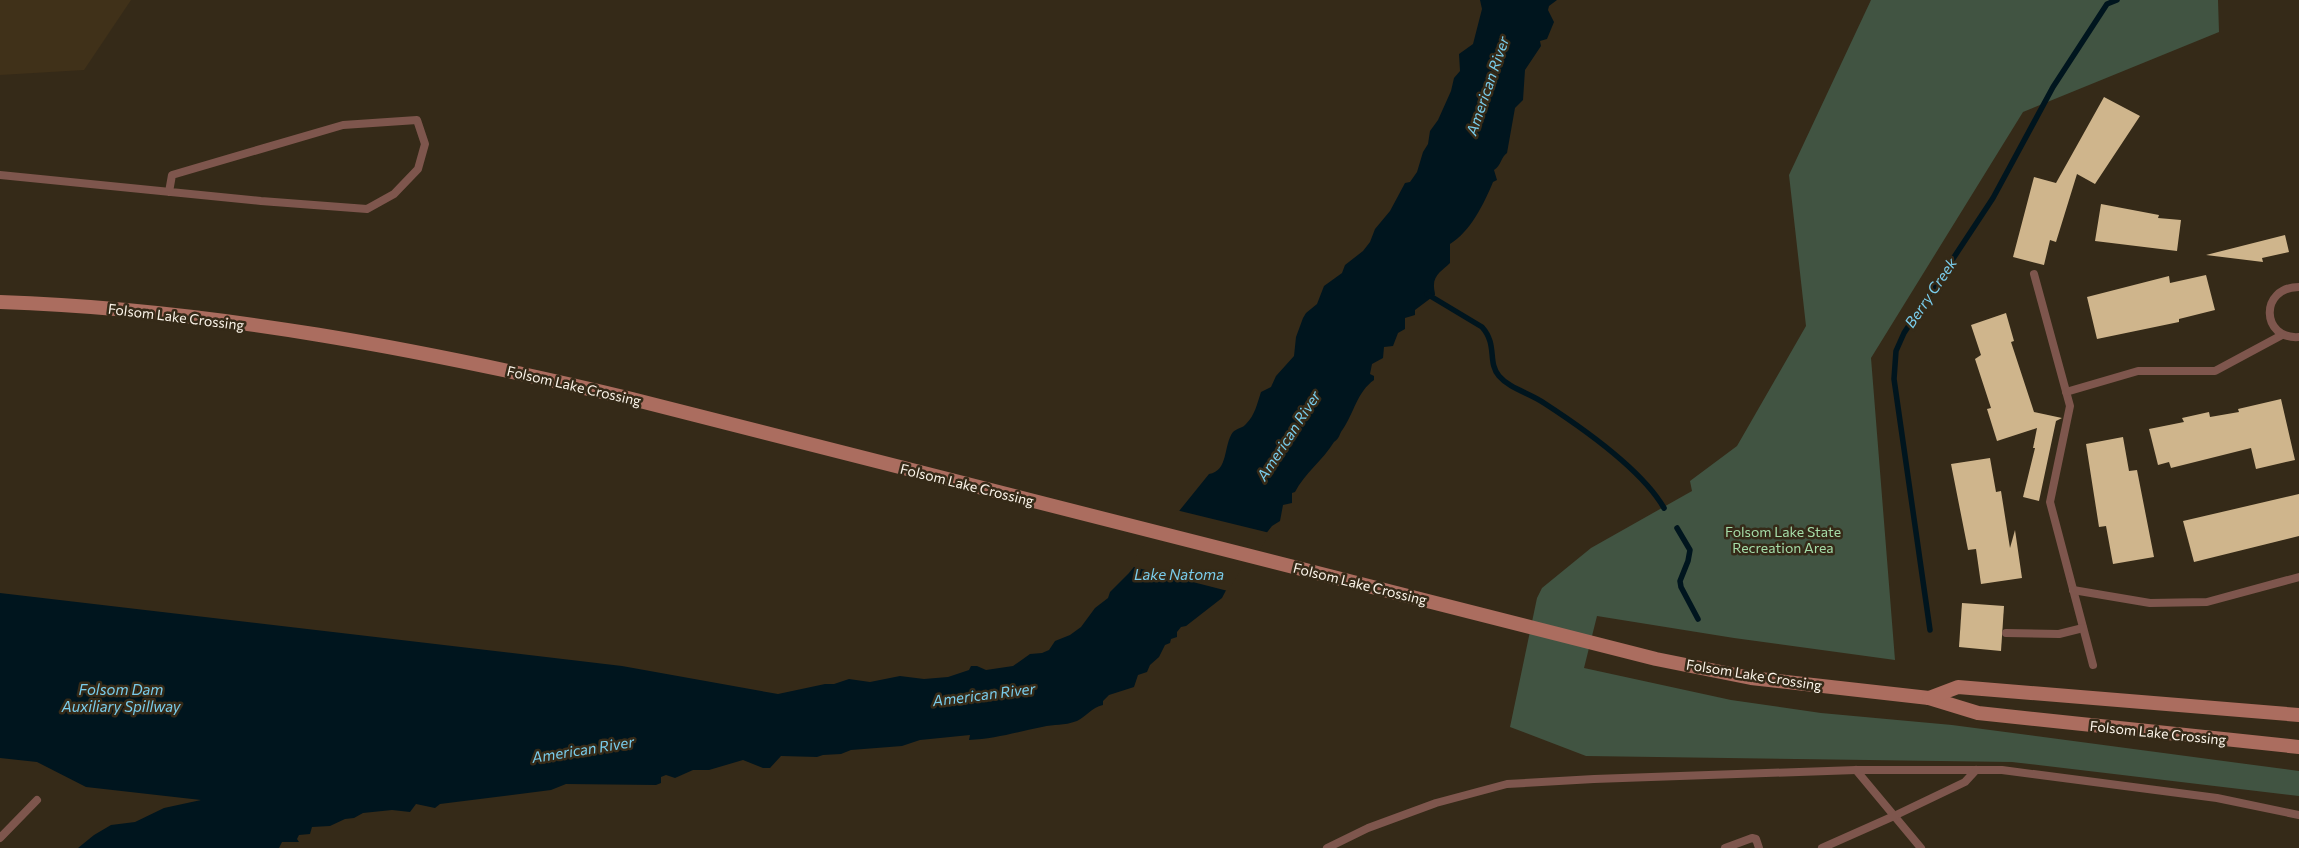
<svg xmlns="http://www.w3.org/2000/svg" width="2299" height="848" viewBox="0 0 2299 848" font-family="Commissioner,sans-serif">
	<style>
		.built { fill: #403119 }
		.green { fill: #415442 }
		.water { fill: #00151e }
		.pier { fill: #352a18 }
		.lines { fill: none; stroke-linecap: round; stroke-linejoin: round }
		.stream { stroke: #00151e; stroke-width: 5.5 }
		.building { fill: #cfb58c }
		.service { stroke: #7e564d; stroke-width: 8 }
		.secondary { stroke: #ab6d5f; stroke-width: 14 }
		.labels { text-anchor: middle; stroke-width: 5; stroke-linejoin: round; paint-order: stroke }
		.street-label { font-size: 14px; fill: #fbf4e9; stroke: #352a18 }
		.park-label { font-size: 14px; fill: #a6dda9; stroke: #352a18 }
		.water-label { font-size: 15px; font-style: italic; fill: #7acdec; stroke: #352a18 }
	</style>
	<rect width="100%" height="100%" fill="#352a18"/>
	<polygon class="built" points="0,0 131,0 84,70 0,75"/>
	<polygon class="green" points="1871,0 2218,0 2219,32 2023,112 1871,358 1895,660 1734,638 1597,616 1584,668 1731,700 1821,713 1952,725 2299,771 2299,796 2012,762 1586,756 1510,727 1537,598 1542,588 1591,548 1692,491 1690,481 1737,446 1806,326 1789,175"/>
	<path class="water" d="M1480,0H1557L1549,6L1548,10L1554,22L1547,39L1540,41L1541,46L1525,70L1523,100L1515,108L1507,153C1501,157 1501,166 1494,170L1497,180L1493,182C1484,204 1470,232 1450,244V263C1443,270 1433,275 1434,287C1434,290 1435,292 1435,295L1415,310V315L1405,318V329L1398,333L1393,346L1384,347L1383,358L1372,364L1370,374L1374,376V380C1357,392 1354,413 1343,429C1339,434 1340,438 1334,442C1323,460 1304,474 1295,492L1292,493V503L1283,505L1280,521L1272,526L1235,573L1222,598L1186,626L1181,627L1177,632V637L1171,639L1170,643L1165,645L1159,657L1150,665L1147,672L1138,675L1134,687L1109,695L1103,701V705C1091,708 1087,716 1077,721C1063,726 1055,724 1042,727C1017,732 995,739 969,740L970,735L920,740L902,746L851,750L841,754L823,755L817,757L781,756L770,768H763L743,760L709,770H693L675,778L666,775L661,777V783L656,785L566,784L551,790L440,804L435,808L416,804L410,812L392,810L363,813L354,818L345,819L330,826L312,827L310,834L299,835L297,839L299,842H282L279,848H78L94,835L111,825L135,822L164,808L201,800L86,787L37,762L0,758V593L622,666L778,694L825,684H834L849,679L870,682L900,676L924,679L948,677L969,670L971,666H977L986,670L1013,666L1030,654L1042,653L1049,650L1055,641L1070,635L1081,627L1095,608L1108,598L1110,592L1129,573L1209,474C1229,471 1223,445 1233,432C1237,428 1243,428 1246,424C1255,415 1257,404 1261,392L1271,387L1276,376L1294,356L1296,337L1303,318L1306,313L1317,304L1324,286L1342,273L1345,265L1363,251L1370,242L1375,229L1390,211L1405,183L1410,182L1417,172L1423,152L1428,144L1430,131L1438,120L1451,91L1454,78L1460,71L1459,54L1473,44L1482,9Z"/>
	<polygon class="pier" points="1176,510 1270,533 1260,550 1245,563 1228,591 1130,566 1139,551 1161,529 1163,521"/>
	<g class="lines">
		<g class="stream">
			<path d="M1427,294L1482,327C1498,345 1487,362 1499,376C1510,389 1530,393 1544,403C1581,427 1642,470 1664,508"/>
			<polyline points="1677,528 1690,550 1688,561 1680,581 1681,587 1698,619"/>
			<polyline points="1930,630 1894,379 1896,351 1904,333 1993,198 2053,87 2107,4 2117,0"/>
		</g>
	</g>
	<g class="building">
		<polygon points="2104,97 2140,116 2095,184 2077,174 2056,242 2050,240 2044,265 2013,257 2034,177 2056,183"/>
		<polygon points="2101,204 2159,215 2158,218 2181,220 2177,251 2095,241"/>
		<polygon points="2285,235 2289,252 2262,258 2263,262 2206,255"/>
		<polygon points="2206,275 2215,310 2179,319 2179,322 2097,339 2087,297 2169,276 2170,283"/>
		<polygon points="2006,313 2014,341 2011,342 2034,412 2062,418 2056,421 2039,501 2023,497 2035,448 2033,448 2037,428 1997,441 1987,409 1991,408 1975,359 1981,355 1971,325"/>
		<polygon points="2281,399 2295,460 2256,469 2251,448 2171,468 2169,462 2158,465 2149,429 2184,422 2182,418 2209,412 2210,417 2239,412 2238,409"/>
		<polygon points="2123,437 2129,471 2137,470 2154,557 2113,564 2106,526 2099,527 2086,444"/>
		<polygon points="1990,458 1996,492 2001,491 2010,548 2015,530 2022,578 1981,584 1976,549 1968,550 1951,464"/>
		<polygon points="2299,494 2299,536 2194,562 2183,521"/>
		<polygon points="1962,603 2004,606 2001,651 1959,647"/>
	</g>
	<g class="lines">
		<g class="service">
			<polyline points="0,175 261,201 367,209 394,194 418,169 425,144 417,120 343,125 172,175 169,192"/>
			<polyline points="2034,274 2070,406 2050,502 2093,665"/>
			<path d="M2299,287C2259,287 2261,340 2299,337"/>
			<polyline points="2066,392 2138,371 2215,371 2282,335"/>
			<polyline points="2073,590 2150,603 2207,602 2299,577"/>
			<polyline points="2006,633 2059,634 2083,628"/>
			<polyline points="1856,770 1921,848"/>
			<polyline points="0,838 37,800"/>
			<polyline points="1327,848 1368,828 1436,803 1507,784 1594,779 1856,770 2002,770 2217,798 2299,815"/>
			<polyline points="1725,848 1752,838 1756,839 1759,848"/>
			<polyline points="1822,848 1894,816 1965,782 1976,770"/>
		</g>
		<g class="secondary">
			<path d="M0,302C213,309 425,350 632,399L1656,659L1751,678L1929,698L1978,713L2299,747"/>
			<polyline points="1929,698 1958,687 2299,715"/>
		</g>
	</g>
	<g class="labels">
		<g class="street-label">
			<text transform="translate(176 317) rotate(7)" y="5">Folsom Lake Crossing</text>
			<text transform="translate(574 386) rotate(13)" y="5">Folsom Lake Crossing</text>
			<text transform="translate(967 485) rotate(14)" y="5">Folsom Lake Crossing</text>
			<text transform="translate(1360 584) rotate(14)" y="5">Folsom Lake Crossing</text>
			<text transform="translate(1754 675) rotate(9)" y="5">Folsom Lake Crossing</text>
			<text transform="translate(2158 733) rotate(6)" y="5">Folsom Lake Crossing</text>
		</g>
		<g class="park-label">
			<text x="1783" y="537">Folsom Lake State<tspan x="1783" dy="16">Recreation Area</tspan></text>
		</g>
		<g class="water-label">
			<text transform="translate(1488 86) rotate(-71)" y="5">American River</text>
			<text transform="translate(1931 293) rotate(-56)" y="5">Berry Creek</text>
			<text transform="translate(1289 436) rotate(-57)" y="5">American River</text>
			<text x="1179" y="580">Lake Natoma</text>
			<text x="121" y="695">Folsom Dam<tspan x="121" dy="17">Auxiliary Spillway</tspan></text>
			<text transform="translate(984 695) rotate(-7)" y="5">American River</text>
			<text transform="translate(583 750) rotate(-9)" y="5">American River</text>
		</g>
	</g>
</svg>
